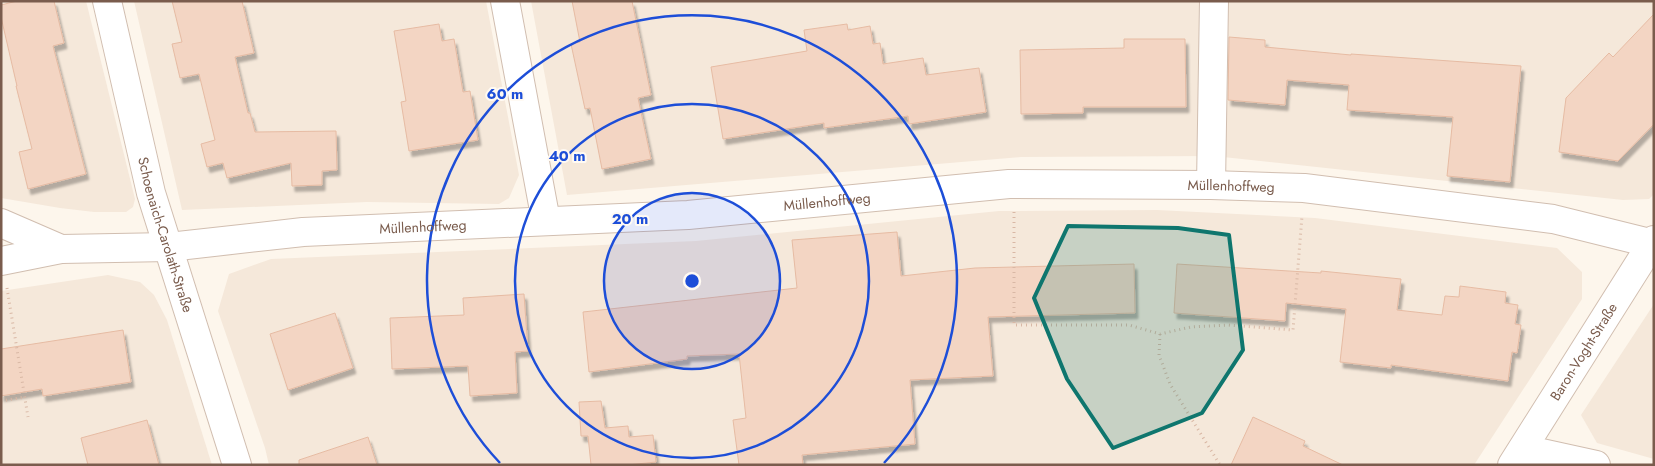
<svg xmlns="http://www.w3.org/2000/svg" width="1655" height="466" viewBox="0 0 1655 466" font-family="Jost,sans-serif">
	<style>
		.residential { fill: #f5e8da }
		.building { fill: #f3d5c3; stroke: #e6bba3; filter: url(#shadow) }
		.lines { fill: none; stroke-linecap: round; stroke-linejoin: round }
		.minor-casing { stroke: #d1beb0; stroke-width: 30 }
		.path { stroke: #d9b8a5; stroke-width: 3; stroke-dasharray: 1 4; stroke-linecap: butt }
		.minor { stroke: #fff; stroke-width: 28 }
		.marked { fill: #0f766e; fill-opacity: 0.2; stroke: #0f766e; stroke-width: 4; stroke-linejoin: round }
		.ring { fill: none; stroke: #1d4ed8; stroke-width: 2.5 }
		.labels { text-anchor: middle; stroke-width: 4; stroke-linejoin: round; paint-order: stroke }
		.street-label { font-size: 14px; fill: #7a5c4d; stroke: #fffaf3 }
		.centre { fill: #1d4ed8; stroke: #fffaf3; stroke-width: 2.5 }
		.ring-label { font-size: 15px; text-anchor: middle; font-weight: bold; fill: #1d4ed8; stroke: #fffaf3; stroke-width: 4; stroke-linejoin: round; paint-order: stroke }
	</style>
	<defs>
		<filter id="shadow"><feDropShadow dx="3" dy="5.5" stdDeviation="1" flood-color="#0004"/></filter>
	</defs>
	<rect width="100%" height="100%" fill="#fdf6ec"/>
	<g class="residential">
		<polygon points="1,1 86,1 135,199 133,207 126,212 94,212 60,208 1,198"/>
		<polygon points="134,1 486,1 519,175 509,198 499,204 367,202 182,210"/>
		<polygon points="531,1 1654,1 1654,194 1649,199 1623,200 1214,156 1021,157 567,195"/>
		<polygon points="1157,210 1315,218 1557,248 1582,272 1582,299 1474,465 269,465 265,448 218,311 229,274 271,259 696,241 999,211"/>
		<polygon points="108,275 140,282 154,295 167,320 212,465 1,465 1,291"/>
		<polygon points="1654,304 1654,459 1597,443 1581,415"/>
	</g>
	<g class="building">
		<polygon points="17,1 54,1 64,43 53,46 86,174 28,189 19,152 32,149 16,86 17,86 1,17 1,5"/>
		<polygon points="172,1 242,1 254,53 235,57 248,113 250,113 255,132 336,131 337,170 322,171 322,185 292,186 291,163 227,178 223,163 207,167 201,144 215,140 199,74 180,78 172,44 182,42"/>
		<polygon points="572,1 632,1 651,95 638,98 651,159 602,169 590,108 585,109 571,44 580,42"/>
		<polygon points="1654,14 1654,124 1618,161 1559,152 1566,98 1609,53 1613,57"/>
		<polygon points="439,24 442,41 454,39 463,92 470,91 478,140 409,151 401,102 406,101 394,31"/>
		<polygon points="847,24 848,30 870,26 873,44 880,43 883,64 923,58 926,75 979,68 986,112 909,124 908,116 824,128 824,123 723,139 711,67 807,51 804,30"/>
		<polygon points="1229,37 1265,40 1265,47 1351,55 1351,54 1521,66 1510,182 1447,176 1453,117 1347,110 1349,85 1287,80 1285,105 1228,100"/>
		<polygon points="1124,39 1185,39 1186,107 1083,107 1083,113 1021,114 1020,50 1124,48"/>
		<polygon points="897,232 901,276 975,268 1134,264 1135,313 988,317 993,376 910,380 915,444 802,455 803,465 739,465 733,420 746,418 739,354 687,356 687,359 589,372 583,312 797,288 792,240"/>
		<polygon points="1177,264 1321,273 1321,271 1401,279 1397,310 1442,315 1445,296 1459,297 1460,286 1506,292 1505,303 1518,305 1515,324 1521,325 1517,353 1512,352 1508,381 1391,365 1391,368 1340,362 1346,309 1286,303 1285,321 1174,313"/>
		<polygon points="524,294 528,351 515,352 517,393 470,396 468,366 392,369 390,318 464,315 463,298"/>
		<polygon points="335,313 353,368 288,390 270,334"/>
		<polygon points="123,330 131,382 43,396 42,389 1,396 1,349"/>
		<polygon points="601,401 605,428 628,426 629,437 653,435 656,462 628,465 591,465 588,436 581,436 579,402"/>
		<polygon points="1253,417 1305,441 1303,446 1343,465 1231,465"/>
		<polygon points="147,420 159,465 88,465 81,438"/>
		<polygon points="368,437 377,465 299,465 299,460"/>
	</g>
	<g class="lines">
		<g class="minor-casing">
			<g id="minor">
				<path id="s1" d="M107,1L151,193L237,465"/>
				<polyline points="505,1 546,221"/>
				<polyline points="1211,185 1214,1"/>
				<polyline points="1,223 61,249"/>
				<path id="s2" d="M1,261L61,249L169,247L303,232L688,215L1009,184L1211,185L1304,188L1553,219L1650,243"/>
				<polyline points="1523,449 1596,465"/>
				<path id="s3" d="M1512,465L1654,240"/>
			</g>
		</g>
		<g class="path">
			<polyline points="1014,212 1014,325 1129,325 1160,334 1191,327 1228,325 1293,330 1302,216"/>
			<polyline points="7,288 28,417"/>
			<polyline points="1160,334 1159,355 1170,384 1220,465"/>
			<polyline points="1,401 25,397"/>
		</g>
		<use href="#minor" class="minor"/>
	</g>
	<path class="marked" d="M1068,226L1178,228L1229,235L1243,350L1202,413L1113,448L1067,379L1034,298Z"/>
	<circle cx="692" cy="281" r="88" fill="#1d4ed8" fill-opacity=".12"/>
	<g class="ring">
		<circle cx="692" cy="281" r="88"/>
		<circle cx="692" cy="281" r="177"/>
		<path d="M500 463A265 265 0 1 1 884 463"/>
	</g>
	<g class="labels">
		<g class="street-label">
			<text dy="5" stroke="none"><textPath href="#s2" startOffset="1234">Müllenhoffweg</textPath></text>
			<text dy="5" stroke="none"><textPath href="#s2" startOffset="829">Müllenhoffweg</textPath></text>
			<text dy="5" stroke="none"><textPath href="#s2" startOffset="424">Müllenhoffweg</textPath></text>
			<text dy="5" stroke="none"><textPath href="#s1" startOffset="241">Schoenaich-Carolath-Straße</textPath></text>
			<text dy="5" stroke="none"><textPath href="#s3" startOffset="134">Baron-Voght-Straße</textPath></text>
		</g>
	</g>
	<circle cx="692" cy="281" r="8" class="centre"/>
	<g class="ring-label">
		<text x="505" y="99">60 m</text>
		<text x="567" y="161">40 m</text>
		<text x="630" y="224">20 m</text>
	</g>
	<rect width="1655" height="466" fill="none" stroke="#7a5c4d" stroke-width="5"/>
</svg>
